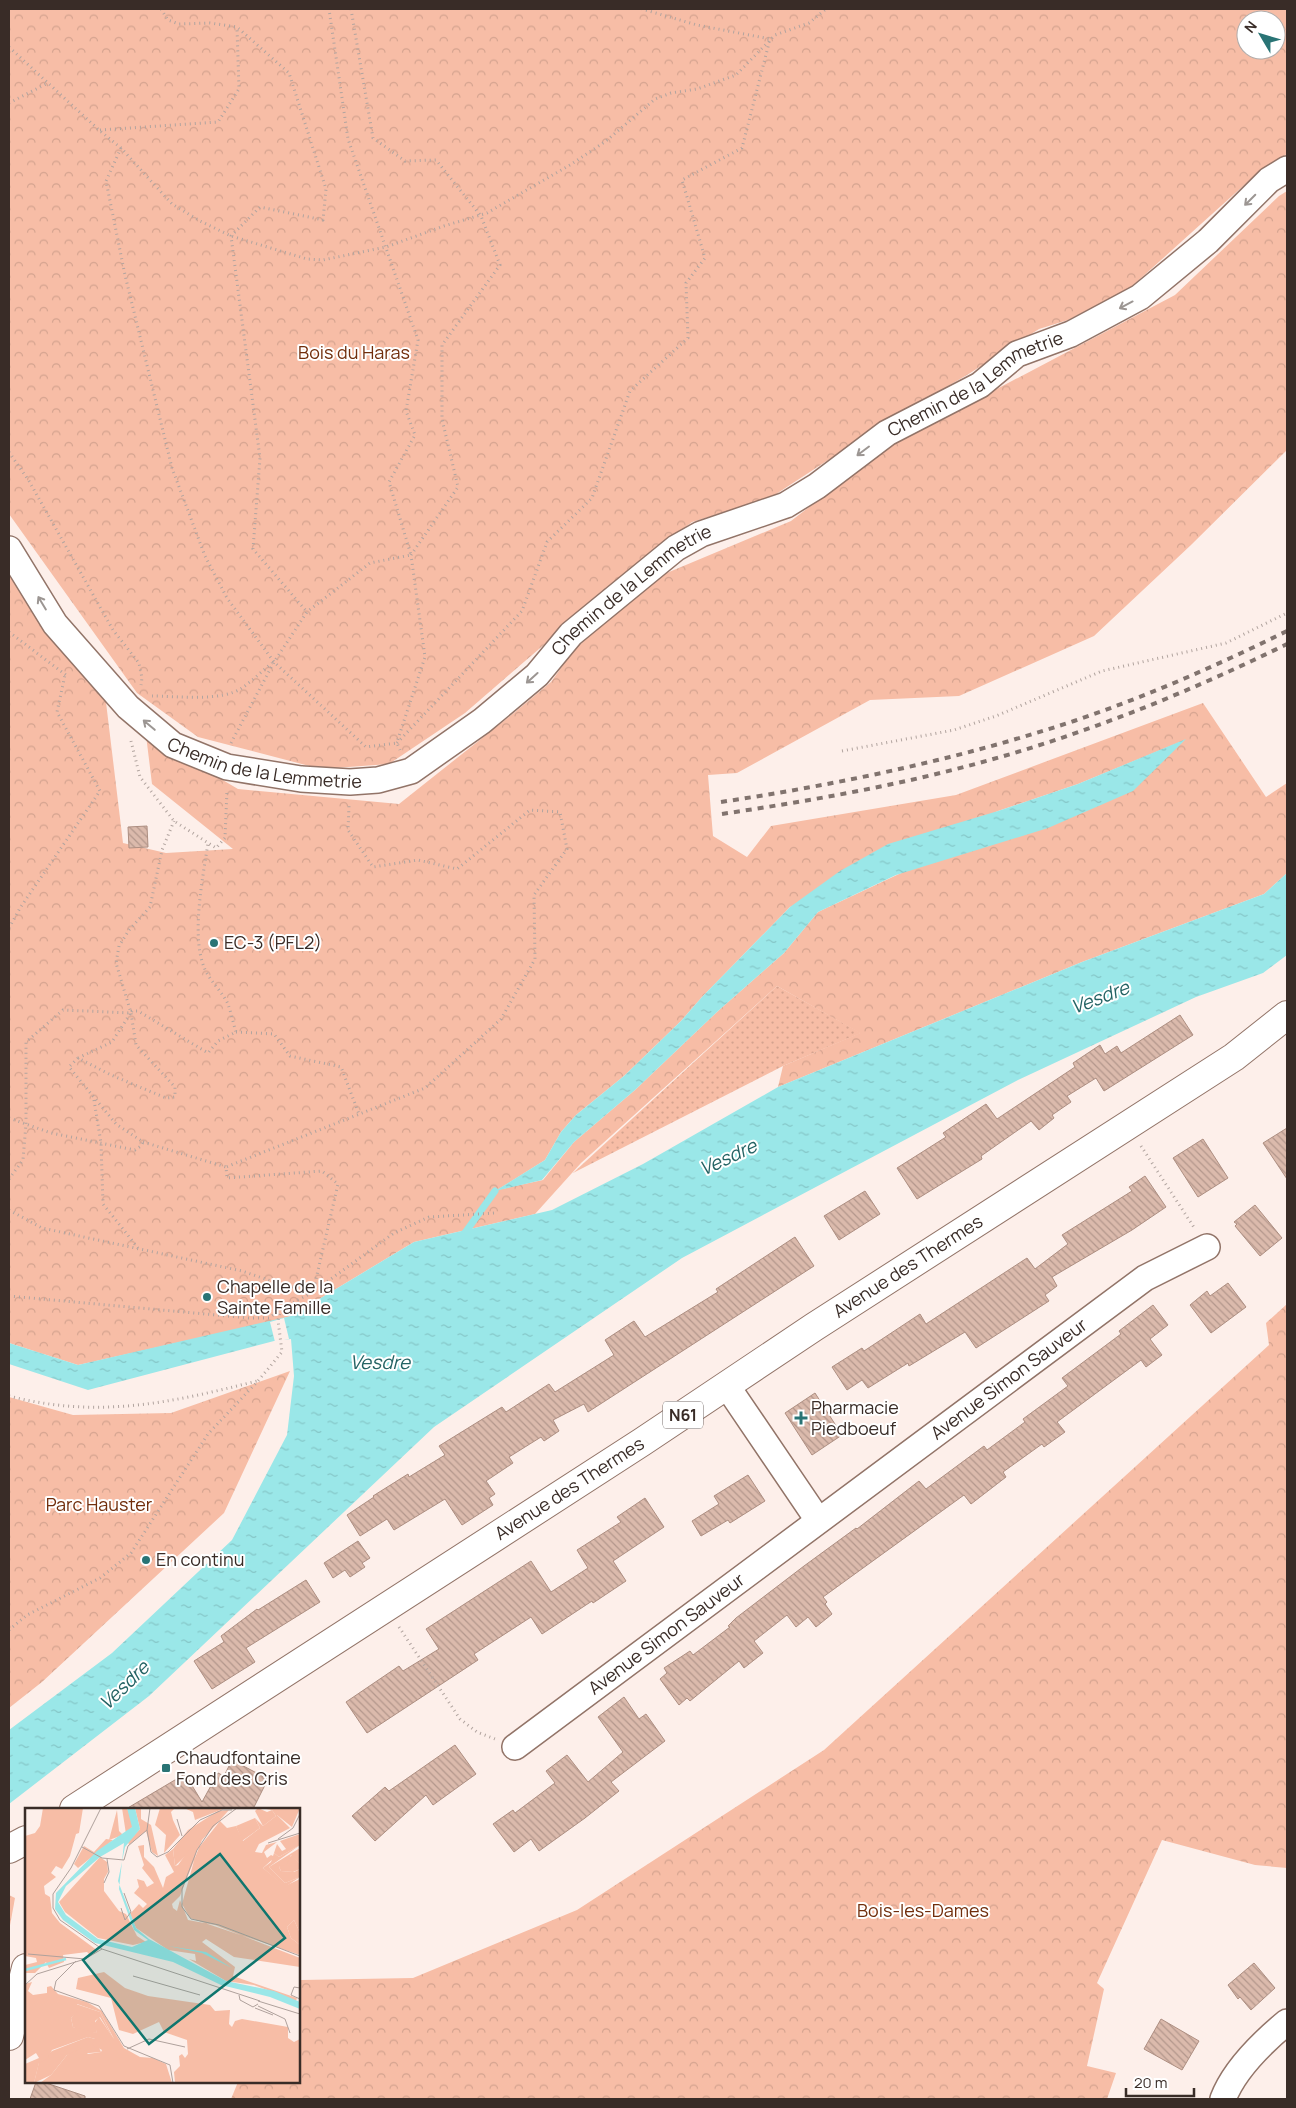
<svg xmlns="http://www.w3.org/2000/svg" width="1296" height="2108" viewBox="0 0 1296 2108" font-family="Manrope,sans-serif">
	<style>
		.grass { fill: url(#grass-dots) }
		.forest { fill: url(#forest-crowns); fill-rule: evenodd }
		.water { fill: url(#water-ripples) }
		.pier { fill: #fdefea }
		.lines { fill: none; stroke-linecap: round; stroke-linejoin: round }
		.stream { stroke: #9ae7e8; stroke-width: 7 }
		.building { fill: url(#building-back-hatch); stroke: #ad8e81 }
		.minor-casing { stroke: #927468; stroke-width: 28 }
		.tertiary-casing { stroke: #927468; stroke-width: 30 }
		.primary-casing { stroke: #927468; stroke-width: 30 }
		.path { stroke: #b1a49f; stroke-width: 3; stroke-dasharray: 1 4; stroke-linecap: butt }
		.minor { stroke: #fff; stroke-width: 25 }
		.tertiary { stroke: #fff; stroke-width: 28 }
		.primary { stroke: #fff; stroke-width: 28 }
		.rail { stroke: #81736e; stroke-width: 4; stroke-dasharray: 6 6; stroke-linecap: butt }
		.oneway { stroke: #9c9693 }
		.poi-dot { fill: #297475; stroke: #fff; stroke-width: 2 }
		.labels { text-anchor: middle; stroke-width: 4; stroke-linejoin: round; paint-order: stroke }
		.shield { fill: #fff; stroke: #746b68; stroke-width: 1 }
		.shield-label { font-size: 16px; font-weight: bold; fill: #392c27 }
		.park-label { font-size: 18px; fill: #712e0c; stroke: #fff }
		.street-label { font-size: 18px; fill: #392c27; stroke: #fff }
		.poi-label { font-size: 18px; fill: #392c27; stroke: #fff; text-anchor: start }
		.water-label { font-size: 19px; font-style: italic; fill: #246364; stroke: #fff }
		.inset-river { fill: none; stroke: #9ae7e8; stroke-width: 2.5 }
		.inset-road { fill: none; stroke: #afa19c; stroke-width: 1 }
		.view { fill: #0f766e; fill-opacity: 0.15; stroke: #0f766e; stroke-width: 2.5 }
		.inset-edge { fill: none; stroke: #392c27; stroke-width: 2.5 }
	</style>
	<defs>
		<pattern id="grass-dots" width="8" height="8" patternUnits="userSpaceOnUse" patternTransform="scale(1.25)"><rect width="8" height="8" fill="#f7bda6"/><path d="M2 2h.1M6 6h.1" fill="none" stroke="#d4a38f" stroke-width="1.8" stroke-linecap="round"/></pattern>
		<pattern id="forest-crowns" width="20" height="18" patternUnits="userSpaceOnUse" patternTransform="scale(1.25)"><rect width="20" height="18" fill="#f7bda6"/><path d="M2 6a3 3 0 1 1 6 0M12 15a3 3 0 1 1 6 0" fill="none" stroke="#d4a38f"/></pattern>
		<pattern id="water-ripples" width="26" height="14" patternUnits="userSpaceOnUse" patternTransform="scale(1.25)"><rect width="26" height="14" fill="#9ae7e8"/><path d="M2 4q2-2 4 0t4 0M15 11q2-2 4 0t4 0" fill="none" stroke="#85c6c7"/></pattern>
		<pattern id="building-back-hatch" width="6" height="6" patternUnits="userSpaceOnUse" patternTransform="scale(1.25)"><rect width="6" height="6" fill="#dbbaac"/><path d="M-1 5l2 2M0 0l6 6M5-1l2 2" fill="none" stroke="#b3978c"/></pattern>
	</defs>
	<rect width="100%" height="100%" fill="#fdefea"/>
	<polygon class="grass" points="777,986 861,1033 783,1066 573,1173"/>
	<g class="forest">
		<path d="M9,9H1287V154L1262,169L1130,288L1068,320L1039,329L967,375L891,419L770,498L692,522L634,567L465,713L389,764L321,769L198,737L137,693L9,514ZM1246,20H1276V50H1246Z"/>
		<path d="M1287,191V450L1191,545L1094,636L959,696L870,700L737,773L708,775L713,836L747,857L771,826L956,795L1203,703L1266,797L1287,783V873L1264,894L1082,962L778,1087L783,1066L860,1033L777,986L581,1163L535,1214L414,1242L291,1316L270,1322L78,1365L9,1343V561L105,694L123,843L166,853L233,849L152,784L146,735L238,789L399,804L515,712L551,682L573,651L650,580L791,521L887,447L1175,295L1279,196ZM1185,740L818,912L784,953L718,1011L635,1090L574,1142L543,1180L497,1190L545,1160L561,1132L576,1115L624,1076L681,1021L702,997L790,907L998,811L1078,784Z"/>
		<polygon points="1287,1304 1287,1868 1255,1865 1162,1840 1097,1983 1104,1989 1087,2066 1116,2073 1107,2099 231,2099 238,2082 299,2082 299,1981 301,1980 413,1978 577,1910 824,1750 1269,1345 1266,1323"/>
		<polygon points="290,1371 224,1513 42,1682 9,1708 9,1397 73,1415 171,1413"/>
		<polygon points="9,1895 15,1898 9,1931"/>
	</g>
	<g class="water">
		<polygon points="1186,739 1133,791 1048,828 896,875 818,912 784,953 718,1011 635,1090 574,1142 542,1180 495,1191 545,1160 561,1132 576,1115 624,1076 681,1021 702,997 790,907 840,871 888,844 998,811 1078,784"/>
		<polygon points="1287,873 1287,955 1263,973 1196,997 1018,1080 682,1258 434,1427 149,1696 9,1804 9,1730 112,1653 232,1540 287,1435 294,1376 291,1339 274,1341 88,1390 9,1364 9,1343 78,1365 291,1316 414,1242 552,1210 643,1164 778,1087 1082,962 1264,894"/>
	</g>
	<polygon class="pier" points="284,1318 289,1339 275,1342 270,1322"/>
	<g class="lines">
		<polyline class="stream" points="462,1237 495,1191"/>
	</g>
	<g class="building">
		<polygon points="147,826 148,847 129,848 128,827"/>
		<polygon points="1180,1015 1193,1035 1104,1091 1096,1078 1067,1096 1071,1102 1052,1115 1054,1118 1039,1130 1031,1121 981,1156 982,1159 917,1199 897,1168 946,1137 943,1133 986,1104 997,1119 1075,1067 1073,1063 1100,1045 1105,1054 1117,1046 1121,1053"/>
		<polygon points="1287,1128 1287,1179 1263,1143"/>
		<polygon points="1203,1139 1228,1178 1198,1197 1173,1158"/>
		<polygon points="1145,1176 1166,1207 1132,1230 1052,1277 1057,1286 1045,1295 1049,1301 976,1348 965,1332 909,1366 908,1363 868,1388 862,1380 847,1390 832,1367 862,1348 864,1351 920,1314 926,1324 1027,1258 1035,1269 1068,1244 1062,1235 1132,1191 1129,1187"/>
		<polygon points="865,1191 880,1214 839,1240 824,1216"/>
		<polygon points="1255,1205 1282,1238 1260,1256 1235,1226 1237,1224 1234,1222"/>
		<polygon points="795,1237 814,1266 588,1412 584,1404 553,1420 559,1431 544,1441 541,1437 509,1457 513,1463 486,1481 495,1494 489,1498 493,1505 462,1525 445,1499 394,1530 387,1519 360,1536 347,1515 374,1497 373,1496 408,1474 409,1477 445,1455 439,1446 502,1407 506,1412 549,1384 555,1392 614,1355 605,1340 634,1321 645,1337 718,1292 716,1289"/>
		<polygon points="1228,1283 1246,1307 1211,1333 1190,1305 1207,1291 1210,1296"/>
		<polygon points="1153,1305 1168,1325 1150,1339 1162,1355 1146,1367 1141,1360 1057,1422 1065,1432 1044,1447 1042,1444 1003,1472 1006,1477 971,1504 964,1495 823,1597 827,1602 825,1604 832,1614 816,1627 808,1617 796,1627 787,1615 754,1641 763,1653 744,1668 739,1661 690,1701 687,1698 679,1705 660,1679 667,1673 664,1668 690,1651 693,1655 730,1627 728,1626 736,1618 804,1566 856,1528 857,1529 919,1481 926,1489 984,1446 987,1450 1025,1422 1023,1419 1068,1386 1062,1378 1121,1334 1119,1331"/>
		<polygon points="815,1393 842,1435 812,1455 785,1413"/>
		<polygon points="748,1475 765,1501 730,1523 728,1520 701,1536 692,1521 719,1504 714,1496"/>
		<polygon points="645,1498 664,1527 613,1561 626,1581 593,1603 592,1601 542,1634 531,1617 474,1654 478,1660 367,1733 346,1702 399,1666 403,1671 439,1649 426,1629 531,1561 551,1592 588,1568 577,1550 621,1522 617,1517"/>
		<polygon points="358,1541 370,1558 362,1563 365,1567 350,1577 345,1570 333,1578 324,1563"/>
		<polygon points="306,1580 320,1602 246,1648 255,1662 212,1689 194,1661 224,1642 221,1636 257,1609 258,1610"/>
		<polygon points="624,1697 639,1719 646,1714 665,1741 611,1782 619,1791 585,1818 539,1851 531,1839 514,1852 493,1824 513,1810 515,1813 555,1783 546,1771 567,1755 588,1782 623,1752 598,1717"/>
		<polygon points="455,1745 476,1774 433,1805 426,1795 375,1841 352,1816 385,1787 389,1791"/>
		<polygon points="232,1760 268,1779 253,1809 126,1809 185,1774 202,1802 218,1773 224,1776"/>
		<polygon points="1254,1963 1275,1988 1251,2010 1240,1997 1238,1999 1228,1985"/>
		<polygon points="1161,2019 1199,2041 1182,2070 1144,2049"/>
		<polygon points="36,2082 43,2082 85,2096 85,2099 30,2099"/>
	</g>
	<g class="lines">
		<g class="minor-casing">
			<g id="minor">
				<path id="s1" d="M9,549L55,624L128,707L173,745L227,767L301,779L350,782L378,780L411,771L482,721L537,675L571,634L676,548L701,534L786,505L817,486L887,433L980,385L1017,354L1071,334L1140,297L1208,241L1269,180L1287,169"/>
				<polyline points="727,1386 818,1520"/>
				<path id="s2" d="M515,1747L1145,1278L1207,1247"/>
				<path d="M1223,2099C1234,2070 1264,2041 1287,2022"/>
			</g>
		</g>
		<g class="tertiary-casing">
			<polyline id="tertiary" points="9,2036 26,1968"/>
		</g>
		<g class="primary-casing">
			<g id="primary">
				<path id="s3" d="M74,1809L642,1442L814,1327L1234,1057L1287,1015"/>
				<polyline points="9,1849 26,1840"/>
			</g>
		</g>
		<g class="path">
			<polyline points="161,9 168,20 179,24 210,23 237,27 289,73 326,189 323,220 260,207 231,236 260,458 253,549 307,612"/>
			<polyline points="351,9 373,138 405,161 436,160 481,216 500,265 442,345 442,419 458,487 411,555 425,657 397,742"/>
			<polyline points="9,47 99,130 121,148 172,204 200,221 231,236 307,259 323,260 386,247 444,226 487,213 570,165 606,141 655,99 671,93 697,89 736,75 775,35 809,23 826,9"/>
			<polyline points="9,103 48,83"/>
			<polyline points="100,130 218,122 239,89 237,28"/>
			<polyline points="121,148 106,181 125,275 172,468 205,556 227,598 274,662 366,747 397,743 400,750"/>
			<polyline points="9,452 29,481 113,630 139,663 142,678 141,685"/>
			<polyline points="9,632 66,675"/>
			<path d="M152,696C176,696 222,702 242,688C252,681 262,671 272,663"/>
			<polyline points="131,741 140,777 174,821 216,848 225,838 227,790"/>
			<polyline points="231,743 274,662 307,612 370,563 411,555 389,482 415,435 406,411 418,340 348,139 329,9"/>
			<polyline points="397,743 522,611 547,542 592,498 630,391 688,338 686,283 705,258 682,180 742,148 770,39 697,25 642,9"/>
			<polyline points="842,751 954,730 996,716 1102,671 1226,643 1287,613"/>
			<polyline points="9,928 20,908 100,791 57,712 65,675"/>
			<polyline points="236,1032 274,1034 290,1056 341,1067 359,1114"/>
			<polyline points="78,1058 112,1042 130,1014"/>
			<polyline points="94,1100 101,1143 103,1204 138,1248"/>
			<polyline points="9,1118 51,1133 135,1150 141,1146 143,1142 116,1124 69,1067 78,1058 111,1075 166,1098 175,1097 175,1087 136,1045 131,1013 116,963 119,946 129,930 150,907 162,850 174,821"/>
			<polyline points="143,1142 226,1167"/>
			<polyline points="1141,1146 1195,1229"/>
			<path d="M9,1179L23,1160L26,1124V1042L63,1010L131,1013L132,1011H138L208,1053L218,1041L236,1032C233,1023 231,1011 227,1002C220,989 209,980 204,967C191,935 203,877 208,843"/>
			<polyline points="9,1210 42,1228 242,1271 274,1282 313,1292 338,1184 322,1171 227,1178 226,1167 425,1088 501,1019 535,959 534,895 567,849 560,812 530,810 457,869 418,860 373,867 348,830 349,806"/>
			<polyline points="9,1296 249,1318 269,1318 281,1309"/>
			<path d="M9,1396C98,1419 170,1403 257,1381"/>
			<polyline points="399,1627 460,1719 477,1732 495,1739"/>
			<polyline points="9,1630 27,1615 100,1578 131,1553 208,1434 258,1381 282,1352 278,1320 281,1309 313,1292 394,1233 429,1217 495,1213"/>
		</g>
		<use href="#minor" class="minor"/>
		<use href="#tertiary" class="tertiary"/>
		<use href="#primary" class="primary"/>
		<g class="rail">
			<path d="M721,802C841,784 959,759 1074,721C1148,696 1218,665 1287,631"/>
			<path d="M722,814C801,802 879,789 956,769C1071,740 1181,696 1287,644"/>
		</g>
	</g>
	<defs><path id="oneway-shaft" d="M-6 0H5M1.5-3L5.5 0L1.5 3" fill="none" stroke-width="1.6" stroke-linecap="round" stroke-linejoin="round" transform="scale(1.25)"/></defs>
	<g class="oneway">
		<use href="#oneway-shaft" transform="translate(1250 200) rotate(135)"/>
		<use href="#oneway-shaft" transform="translate(1126 305) rotate(152)"/>
		<use href="#oneway-shaft" transform="translate(863 451) rotate(143)"/>
		<use href="#oneway-shaft" transform="translate(42 603) rotate(-121)"/>
		<use href="#oneway-shaft" transform="translate(532 678) rotate(138)"/>
		<use href="#oneway-shaft" transform="translate(149 725) rotate(-140)"/>
	</g>
	<g class="poi-dot">
		<circle cx="214" cy="943" r="5"/>
		<circle cx="207" cy="1297" r="5"/>
		<path d="M798.5 1410.5h5v5h5v5h-5v5h-5v-5h-5v-5h5z"/>
		<circle cx="146" cy="1560" r="5"/>
		<rect x="161" y="1763" width="10" height="10" rx="2.5"/>
	</g>
	<g class="labels">
		<rect class="shield" x="663" y="1401.5" width="40" height="27" rx="4"/>
		<g class="shield-label">
			<text x="683" y="1421">N61</text>
		</g>
		<g class="park-label">
			<text x="354" y="359">Bois du Haras</text>
			<text x="99" y="1511">Parc Hauster</text>
			<text x="923" y="1917">Bois-les-Dames</text>
		</g>
		<g class="street-label">
			<text dy="6" stroke="none"><textPath href="#s1" startOffset="1194">Chemin de la Lemmetrie</textPath></text>
			<text dy="6" stroke="none"><textPath href="#s1" startOffset="789">Chemin de la Lemmetrie</textPath></text>
			<text dy="6" stroke="none"><textPath href="#s1" startOffset="352">Chemin de la Lemmetrie</textPath></text>
			<text dy="6" stroke="none"><textPath href="#s3" startOffset="995">Avenue des Thermes</textPath></text>
			<text dy="6" stroke="none"><textPath href="#s2" startOffset="616">Avenue Simon Sauveur</textPath></text>
			<text dy="6" stroke="none"><textPath href="#s3" startOffset="590">Avenue des Thermes</textPath></text>
			<text dy="6" stroke="none"><textPath href="#s2" startOffset="189">Avenue Simon Sauveur</textPath></text>
		</g>
		<g class="poi-label">
			<text x="224" y="949">EC-3 (PFL2)</text>
			<text x="217" y="1293">Chapelle de la<tspan x="217" dy="21">Sainte Famille</tspan></text>
			<text x="811" y="1414">Pharmacie<tspan x="811" dy="21">Piedboeuf</tspan></text>
			<text x="156" y="1566">En continu</text>
			<text x="176" y="1764">Chaudfontaine<tspan x="176" dy="21">Fond des Cris</tspan></text>
		</g>
		<g class="water-label">
			<text transform="translate(1100 997) rotate(-21)" y="7">Vesdre</text>
			<text transform="translate(728 1157) rotate(-25)" y="7">Vesdre</text>
			<text x="380" y="1369">Vesdre</text>
			<text transform="translate(124 1685) rotate(-44)" y="7">Vesdre</text>
		</g>
	</g>
	<g transform="translate(25 1808)">
		<rect width="275" height="275" fill="#fdefea"/>
		<path d="M135,0H150L146,4L148,12L155,27L139,45L141,27L130,17ZM159,0H198V1L170,12L168,4ZM233,0L242,4L247,2L251,8L238,18L230,3ZM252,0H275L267,19L252,7ZM92,2L94,23L98,27L84,32ZM204,2L177,32L150,58L148,41L163,22L193,3ZM230,10L235,20L217,33L211,18ZM275,37L244,59L260,75L275,69L260,79L238,60L246,54L249,45L254,49ZM267,47L275,56V61L268,64L256,63L254,59ZM269,112L275,125V137L266,130L262,119ZM51,196L75,204L89,232L75,209L70,213L72,225L59,224L48,219L46,210L49,207ZM63,229L70,231L76,244L42,247L26,267L9,275L14,254L27,243Z" fill="#f7bda6"/>
		<path d="M18,0H58L54,25L51,26L45,48L37,61L31,58L26,65L31,69L19,78L20,86L25,89L27,105L35,115L73,143L65,147L62,144L38,147L39,154L24,160L21,154L10,165H0V157L12,154L11,150L0,148V28L10,25L15,18ZM97,0H102L109,17L101,26ZM110,0H116V11L126,17L133,48L127,44L121,23L104,37L103,34L115,21ZM252,0V7L265,20L234,36L230,44L237,45L241,37L252,34L239,44L242,50L246,47L250,49L238,60L260,78L275,71V125L269,112L262,119L266,130L275,137V147L165,110L157,96L172,42L195,13L202,20L211,18L218,33L235,20L230,10L238,18L251,8L247,2H241ZM275,26V37L254,49L249,45L252,36L257,43L261,41L255,33ZM81,31L88,32L53,60L49,56L59,38L69,44ZM177,32L155,88L147,96L148,100L152,103L155,92L163,112L190,117L275,150V159L209,149L181,131L177,134L210,159L208,168L272,190L271,193L229,177L201,173L164,151L171,153L170,146L143,142L111,120L105,106L114,96L118,100L122,96L109,85L114,79L112,71L119,73L122,79L129,75L117,60L119,57L113,38L119,37V49L129,59L138,80L141,69L149,64L140,47L148,41L150,58L153,57L166,39ZM275,40V56L266,47L262,56L254,59L256,63L269,64L275,61V69L260,75L244,59ZM75,49L82,54L83,64L79,71V83L94,103L101,106L112,128L121,134L108,137L73,130L40,104L34,94ZM79,164L100,180L123,188L185,197L190,203L205,202L204,216L207,219L210,213L217,211L263,219V230L269,234L275,231V275H150L149,264L155,258L154,248L157,246L160,250L163,246L162,232L139,224L134,214L108,226L94,222L86,190L51,181L53,170ZM7,174L3,183L8,187L22,185V179L26,178L33,186L62,194L77,203L99,240L115,249L128,250L141,256L147,275H15L26,267L42,247L57,240L63,246L76,244L77,242L67,237L70,231L63,229L27,242L22,251L14,255L9,275H0V256L14,250L11,245L0,252V176ZM52,196L75,204L89,231L74,209L69,216L72,225L48,219L46,210L51,206Z" fill="#f7bda6" fill-rule="evenodd"/>
		<path d="M102,0H110L115,21L100,39L93,73L111,120L124,131L201,173L249,183L275,194V201L245,189L196,177L148,154L70,135L38,112L30,101L31,85L72,43L107,19ZM99,35L94,81L109,122L123,132L107,139L73,131L41,107L33,94L41,78L75,49ZM143,138L181,144L207,160L177,145Z" fill="#9ae7e8" fill-rule="evenodd"/>
		<path class="inset-river" d="M0,162L41,151"/>
		<path class="inset-road" d="M76,0L46,60L28,86V100L35,112L77,141L235,193M125,0L122,22L126,44L132,49L143,44L175,12L197,2H207M212,0L188,18L172,42L157,81V99L166,111L194,117L275,148M152,11L157,28M253,31L268,20L275,6M243,35L275,25M57,39L77,50L99,52L103,38L122,22M79,75L84,64L82,51M96,100L100,112L106,104L99,85M3,146L60,151M51,153L31,173L29,182L74,198L99,238L145,257L148,275M108,168L175,187M0,177L12,166L60,151L77,141M275,180L269,179L266,187L275,191M214,187L215,192L228,199L233,196M233,193L275,206M233,198L260,211L265,225M230,200L248,207M102,241L124,231L160,239"/>
		<path class="view" d="M195,46L260,130L124,236L58,152Z"/>
		<rect width="275" height="275" class="inset-edge"/>
	</g>
	<rect width="1296" height="2108" fill="none" stroke="#392c27" stroke-width="20"/>
	<g transform="translate(1261 35) rotate(308)"><circle r="24" fill="#ffffff" stroke="#b0aba9"/>
	<path d="M0-4L9 19L0 12L-9 19Z" fill="#297475"/>
	<text y="-8" font-size="14" font-weight="bold" text-anchor="middle" fill="#392c27">N</text>
	</g>
	<path d="M1126 2088v8h68v-8" fill="none" stroke="#392c27" stroke-width="2.5"/>
	<text x="1134" y="2088" font-size="15" fill="#392c27" stroke="#ffffff" stroke-width="4" paint-order="stroke">20 m</text>
</svg>
